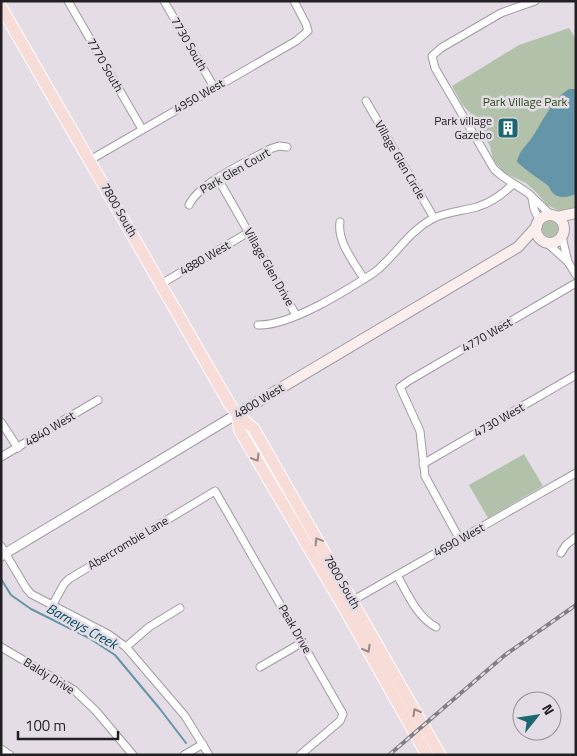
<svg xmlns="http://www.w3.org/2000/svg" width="577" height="756" viewBox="0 0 577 756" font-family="'Titillium Web',sans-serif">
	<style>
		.green { fill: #b2c2aa }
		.water { fill: #6595a8 }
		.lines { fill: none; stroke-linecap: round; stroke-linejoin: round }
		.stream { stroke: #6595a8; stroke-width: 2 }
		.minor-casing { stroke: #a19aa3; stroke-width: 9 }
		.tertiary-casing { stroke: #a19aa3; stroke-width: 11 }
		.secondary-casing { stroke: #a19aa3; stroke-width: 12 }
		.primary-casing { stroke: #fff; stroke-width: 13 }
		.minor { stroke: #fff; stroke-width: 7 }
		.tertiary { stroke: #fff; stroke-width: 9 }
		.secondary { stroke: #fbeeec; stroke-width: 10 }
		.primary { stroke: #f8dcd8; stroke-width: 11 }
		.rail-casing { stroke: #837e85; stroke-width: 4 }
		.rail { stroke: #e4dde6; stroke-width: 2; stroke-dasharray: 5.5; stroke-linecap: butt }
		.oneway { stroke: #988787 }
		.labels { text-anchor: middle; stroke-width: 5; stroke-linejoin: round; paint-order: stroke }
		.street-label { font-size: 12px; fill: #232024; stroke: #e4dde6 }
		.park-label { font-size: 12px; fill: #294812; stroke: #e4dde6 }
		.poi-label { font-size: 12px; fill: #232024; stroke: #e4dde6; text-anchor: end }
		.water-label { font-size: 14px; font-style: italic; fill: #01495e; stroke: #e4dde6 }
	</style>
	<rect width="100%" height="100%" fill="#e4dde6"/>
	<g class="green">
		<polygon points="569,28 576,39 576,208 562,212 547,205 537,193 526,183 503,172 493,159 490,146 473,116 462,104 452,86 519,45"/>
		<circle cx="550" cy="229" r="8"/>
		<polygon points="524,454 543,486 488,518 469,485"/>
	</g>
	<path class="water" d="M569,89H576V194C570,197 558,199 553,193C550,191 550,186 546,184C536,177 526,170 517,162C519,151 525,147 531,139C543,122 551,100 569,89Z"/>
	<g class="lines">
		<polyline class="stream" points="1,579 11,595 31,609 89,638 115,655 160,709 186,743"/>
		<g class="minor-casing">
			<g id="minor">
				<polyline points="68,1 142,129"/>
				<polyline points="164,1 214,87"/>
				<polyline points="535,1 501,13 441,48 432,56 435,68 494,169 502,176 528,193 551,215"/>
				<polyline points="366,101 434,218"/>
				<polyline points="90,160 296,41 308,31 306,24 294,1"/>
				<polyline points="218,179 296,315"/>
				<polyline points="532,198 534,209 539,220"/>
				<path d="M189,205C199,183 248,161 270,149L279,146L287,147"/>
				<path d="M340,222C337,242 354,262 364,279"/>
				<polyline points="562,237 568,262 576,275"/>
				<polyline points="547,243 568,262"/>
				<polyline points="161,284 249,232"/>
				<path d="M258,325C291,326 347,290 375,272C395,256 408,232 432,219C445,212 462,211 477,207C490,203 503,194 513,184"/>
				<polyline points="1,422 18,448"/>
				<polyline points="1,457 98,400"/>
				<polyline points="423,464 576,375"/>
				<polyline points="459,538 425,476 420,431 400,387 410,380 576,283"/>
				<polyline points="1,546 26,588 31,594 108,634 126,647 185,716 209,755"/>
				<polyline points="561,553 566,545 576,537"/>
				<path d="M397,575C407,593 417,617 436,627"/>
				<polyline points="350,602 576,473"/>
				<polyline points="52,606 64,584 69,579 215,491 343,714 340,721 300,755"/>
				<polyline points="1,647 74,690 96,711 133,755"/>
				<polyline points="126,647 149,627 180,608"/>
				<polyline points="260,667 303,642"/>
				<polyline points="1,749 10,755"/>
				<polyline points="184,755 203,744"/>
			</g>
		</g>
		<g class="tertiary-casing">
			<polyline id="tertiary" points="1,556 237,414"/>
		</g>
		<g class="secondary-casing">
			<g id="secondary">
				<circle cx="550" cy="229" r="14"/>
				<polyline points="557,217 576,213"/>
				<polyline points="237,414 518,247 537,226"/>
			</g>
		</g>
		<g class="primary-casing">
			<g id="primary">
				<polyline points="1,7 229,403 237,414 254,429 440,755"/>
				<polyline points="237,414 240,431 343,606 427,755"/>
			</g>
		</g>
		<use href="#minor" class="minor"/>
		<use href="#tertiary" class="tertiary"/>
		<use href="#secondary" class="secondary"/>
		<use href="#primary" class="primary"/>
		<g class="rail-casing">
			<polyline id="rail" points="389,755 505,655 576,605"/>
		</g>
		<use href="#rail" class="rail"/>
	</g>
	<defs><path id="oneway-chevron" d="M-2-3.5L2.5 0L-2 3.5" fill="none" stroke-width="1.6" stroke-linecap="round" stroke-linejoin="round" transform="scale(1.25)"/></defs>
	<g class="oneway">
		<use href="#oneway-chevron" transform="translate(256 458) rotate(59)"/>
		<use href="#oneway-chevron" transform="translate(318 541) rotate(-121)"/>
		<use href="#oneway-chevron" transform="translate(367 649) rotate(61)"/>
		<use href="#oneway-chevron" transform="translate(416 712) rotate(-119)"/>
	</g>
	<defs>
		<g id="building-square" transform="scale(1.125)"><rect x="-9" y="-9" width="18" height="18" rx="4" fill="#1d6773" stroke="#e4dde6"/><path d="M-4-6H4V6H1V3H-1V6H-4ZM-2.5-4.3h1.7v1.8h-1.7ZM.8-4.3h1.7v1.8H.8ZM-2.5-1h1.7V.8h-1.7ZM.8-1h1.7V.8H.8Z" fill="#fff"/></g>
	</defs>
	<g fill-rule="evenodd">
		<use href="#building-square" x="508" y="128"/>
	</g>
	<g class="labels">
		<g class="street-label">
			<text transform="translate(189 44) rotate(60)" y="4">7730 South</text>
			<text transform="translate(105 65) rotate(60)" y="4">7770 South</text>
			<text transform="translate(199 96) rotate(-30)" y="4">4950 West</text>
			<text transform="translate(400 160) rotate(60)" y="4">Village Glen Circle</text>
			<text transform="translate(235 171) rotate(-30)" y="4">Park Glen Court</text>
			<text transform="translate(119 210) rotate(60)" y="4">7800 South</text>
			<text transform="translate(205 258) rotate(-30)" y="4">4880 West</text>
			<text transform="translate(269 267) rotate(60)" y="4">Village Glen Drive</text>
			<text transform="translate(487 335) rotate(-30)" y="4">4770 West</text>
			<text transform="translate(259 401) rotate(-31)" y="4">4800 West</text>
			<text transform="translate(499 420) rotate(-30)" y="4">4730 West</text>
			<text transform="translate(50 429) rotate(-31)" y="4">4840 West</text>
			<text transform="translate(459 540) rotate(-29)" y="4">4690 West</text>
			<text transform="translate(128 543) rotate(-31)" y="4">Abercrombie Lane</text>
			<text transform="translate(342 582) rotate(60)" y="4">7800 South</text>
			<text transform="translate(295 629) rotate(60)" y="4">Peak Drive</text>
			<text transform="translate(49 676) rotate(32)" y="4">Baldy Drive</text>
		</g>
		<g class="park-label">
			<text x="525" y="106">Park Village Park</text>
		</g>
		<g class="poi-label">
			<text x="492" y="125">Park village<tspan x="492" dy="14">Gazebo</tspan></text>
		</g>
		<g class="water-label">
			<text transform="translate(82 626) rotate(29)" y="5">Barneys Creek</text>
		</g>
	</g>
	<rect width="577" height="756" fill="none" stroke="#232024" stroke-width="5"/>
	<g transform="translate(537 716) rotate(60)"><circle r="24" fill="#e4dde6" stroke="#979198"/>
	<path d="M0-4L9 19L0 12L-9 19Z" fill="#1d6773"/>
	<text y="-8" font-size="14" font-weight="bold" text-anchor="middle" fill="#232024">N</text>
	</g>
	<path d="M18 731v8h100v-8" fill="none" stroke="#232024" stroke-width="2.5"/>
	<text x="25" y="731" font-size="15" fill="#232024" stroke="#e4dde6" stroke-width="4" paint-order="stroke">100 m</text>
</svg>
